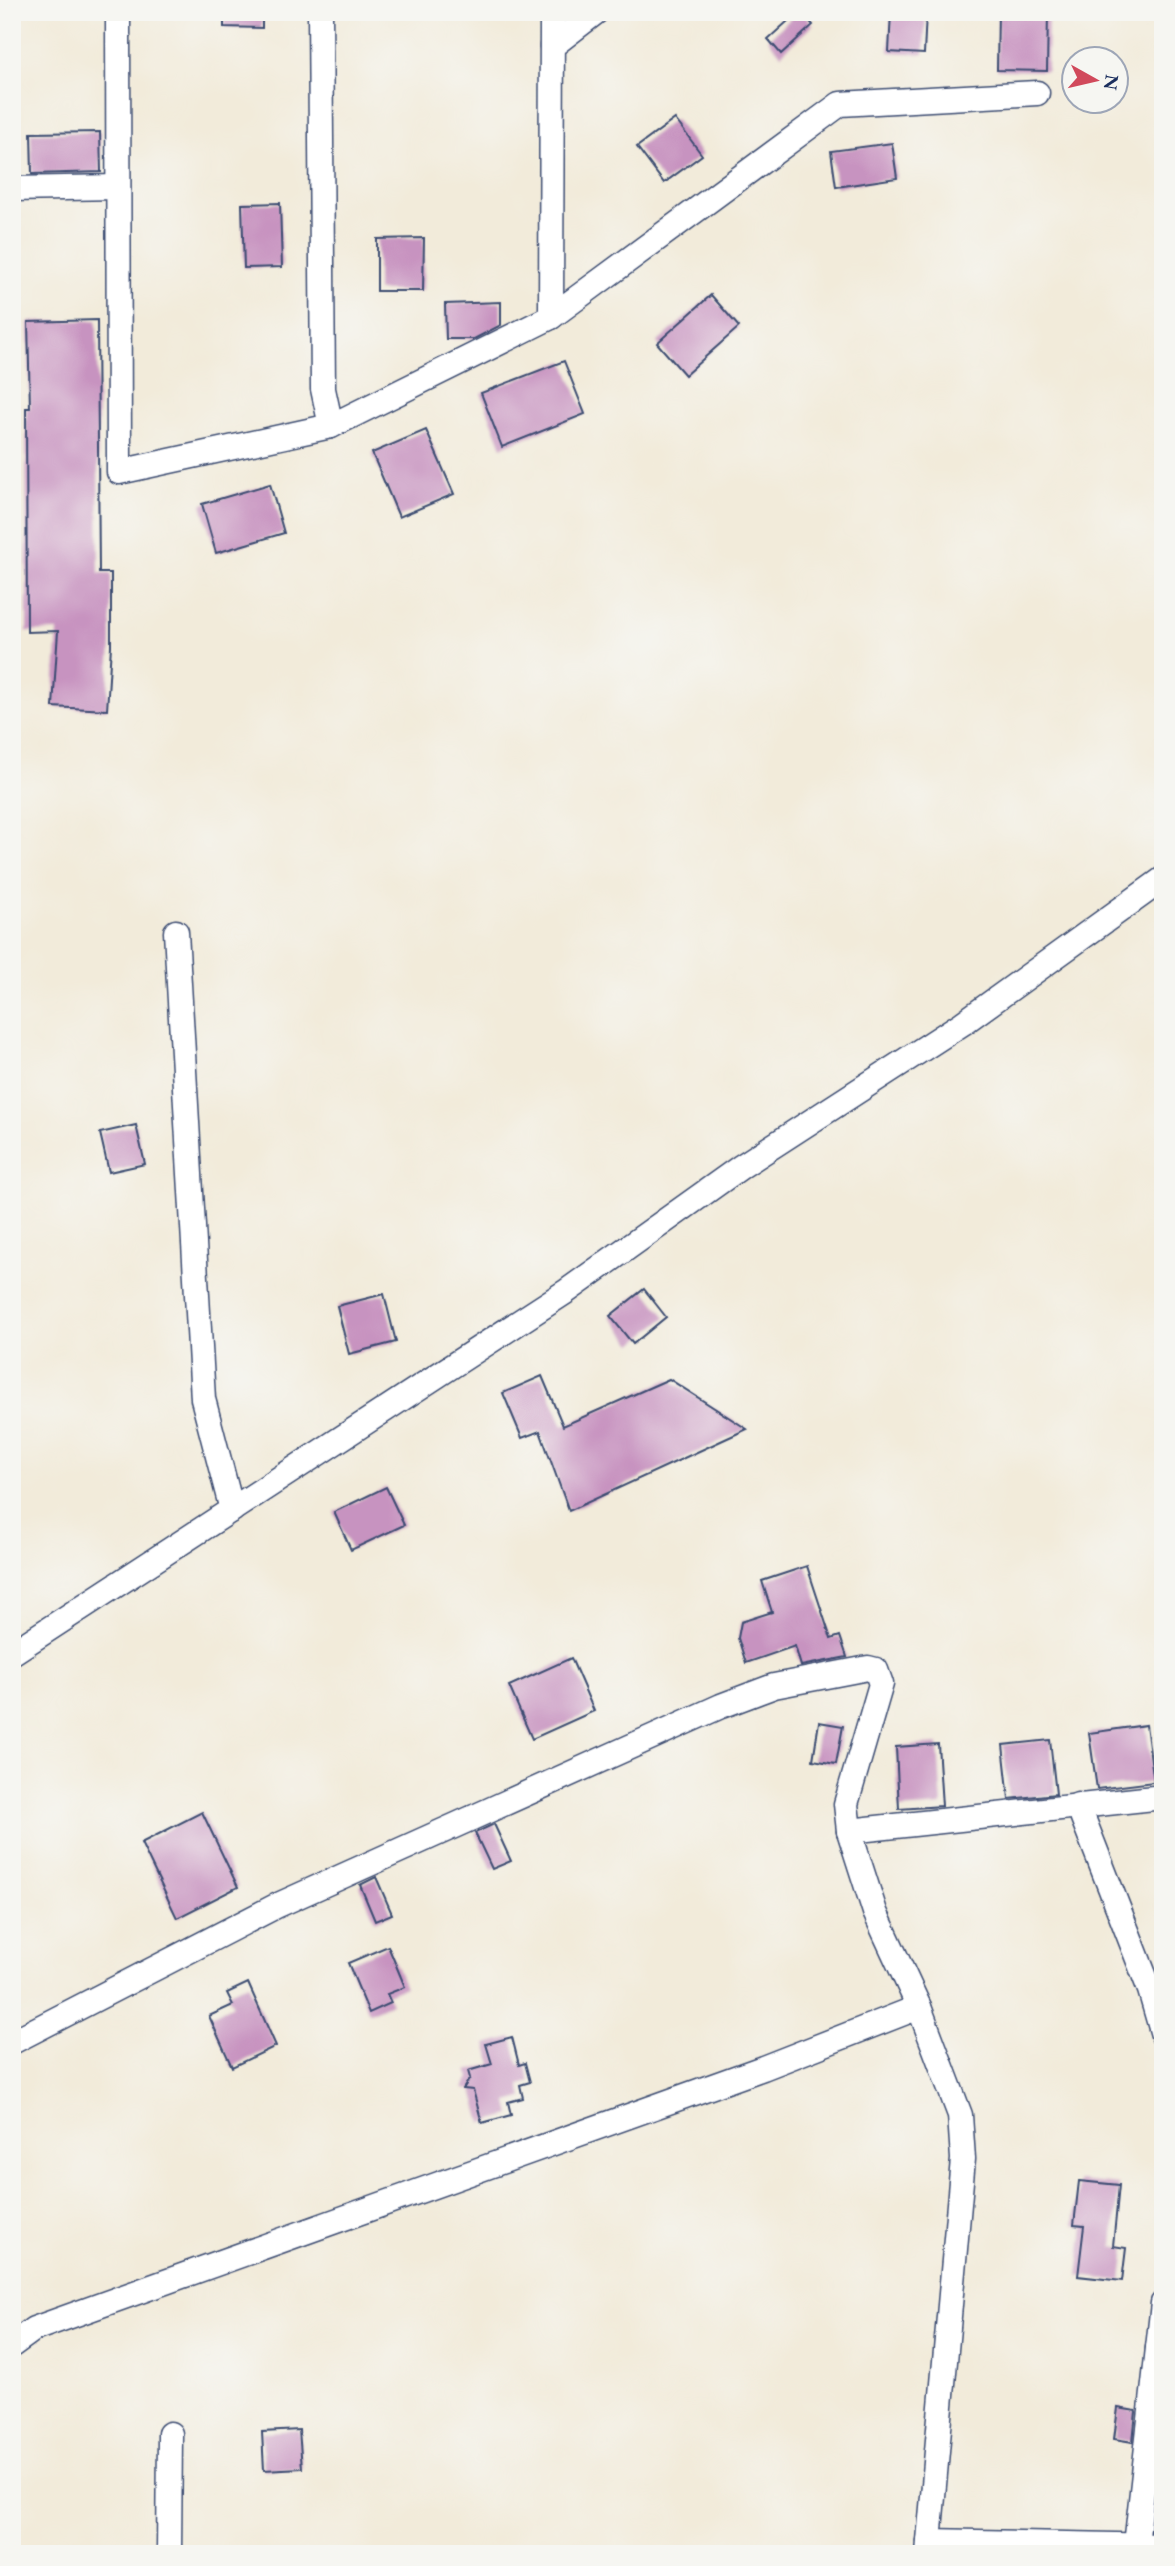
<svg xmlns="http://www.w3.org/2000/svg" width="1175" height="2566" viewBox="0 0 1175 2566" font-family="'EB Garamond',serif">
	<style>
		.building { fill: #c793c0 }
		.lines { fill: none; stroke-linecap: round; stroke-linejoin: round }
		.minor-casing { stroke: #3b4b71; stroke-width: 27 }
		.minor { stroke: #fff; stroke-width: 24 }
	</style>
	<rect width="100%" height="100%" fill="#f6f6f2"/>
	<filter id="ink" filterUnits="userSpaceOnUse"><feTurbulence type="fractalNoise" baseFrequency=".0143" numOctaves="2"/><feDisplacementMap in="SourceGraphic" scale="14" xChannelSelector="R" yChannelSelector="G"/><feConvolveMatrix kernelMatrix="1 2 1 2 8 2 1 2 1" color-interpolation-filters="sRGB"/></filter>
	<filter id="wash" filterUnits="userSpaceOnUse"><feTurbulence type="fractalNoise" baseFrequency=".00686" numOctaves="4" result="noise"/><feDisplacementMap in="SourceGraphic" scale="28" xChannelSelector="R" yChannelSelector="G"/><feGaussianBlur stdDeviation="1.57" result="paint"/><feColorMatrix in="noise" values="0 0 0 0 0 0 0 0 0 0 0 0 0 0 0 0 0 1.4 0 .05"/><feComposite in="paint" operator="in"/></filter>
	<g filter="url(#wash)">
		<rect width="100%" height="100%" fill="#f2ebda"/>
		<g id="blocks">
			<g class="building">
				<polygon points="224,12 262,12 262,28 224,27"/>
				<polygon points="798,12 802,12 813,25 781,54 768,39"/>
				<polygon points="891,12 926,12 924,54 889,52"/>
				<polygon points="998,12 1048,12 1047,71 997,70"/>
				<polygon points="675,119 702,155 664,183 637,147"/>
				<polygon points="100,132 101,172 32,174 31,133"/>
				<polygon points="892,143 897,178 836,187 831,151"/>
				<polygon points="280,203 282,267 244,268 242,204"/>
				<polygon points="424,238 423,291 377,291 377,239"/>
				<polygon points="711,295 739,327 685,375 657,343"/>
				<polygon points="501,302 501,325 474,339 446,339 445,304"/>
				<polygon points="97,320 99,573 111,573 111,646 107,710 53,707 58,631 27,632 26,408 30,408 28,322"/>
				<polygon points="564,361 585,414 502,447 481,393"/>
				<polygon points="426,430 454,494 399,517 372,453"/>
				<polygon points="270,484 284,533 216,553 202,504"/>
				<polygon points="136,1125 145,1164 109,1172 100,1133"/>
				<polygon points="644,1289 666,1317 633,1344 610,1316"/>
				<polygon points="384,1294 396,1342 349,1354 337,1306"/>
				<polygon points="542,1376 563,1426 669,1379 747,1429 569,1511 540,1431 522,1438 503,1393"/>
				<polygon points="386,1487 404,1525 351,1550 334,1512"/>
				<polygon points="807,1566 831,1639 840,1636 847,1657 801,1666 795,1646 746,1663 738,1638 741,1622 772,1612 762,1581"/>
				<polygon points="571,1658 594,1711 532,1739 509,1686"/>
				<polygon points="819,1722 843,1726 836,1764 813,1760"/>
				<polygon points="1146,1725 1154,1782 1097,1789 1089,1733"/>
				<polygon points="1050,1740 1056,1794 1009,1799 1003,1745"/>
				<polygon points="938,1744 942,1806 899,1809 896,1747"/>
				<polygon points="202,1812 238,1887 177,1918 141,1843"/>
				<polygon points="494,1824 511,1861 492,1869 475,1833"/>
				<polygon points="376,1877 392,1914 375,1921 360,1885"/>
				<polygon points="388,1946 405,1987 387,1994 391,2003 369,2013 348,1963"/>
				<polygon points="248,1983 276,2046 232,2067 209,2016 233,2005 227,1993"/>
				<polygon points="512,2037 519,2065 525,2063 530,2082 520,2085 523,2098 508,2102 511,2115 482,2123 473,2090 463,2089 470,2078 468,2071 492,2064 486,2044"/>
				<polygon points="1079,2181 1119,2185 1113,2246 1126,2248 1122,2281 1078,2276 1084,2226 1074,2225"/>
				<polygon points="1118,2408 1136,2411 1133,2442 1114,2439"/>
				<polygon points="299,2430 302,2468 264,2470 262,2432"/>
			</g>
		</g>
	</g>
	<g filter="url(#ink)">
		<use href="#blocks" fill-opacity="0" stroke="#3b4b71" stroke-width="2"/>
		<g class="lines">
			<g class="minor-casing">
				<g id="minor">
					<polyline points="118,12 119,472 331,426 551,317 840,104 1037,93"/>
					<polyline points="320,12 323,389 331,426"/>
					<polyline points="552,46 596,12"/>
					<polyline points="12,189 117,187"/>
					<polyline points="551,317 552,12"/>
					<polyline points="176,932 203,1399 232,1510"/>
					<polyline points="12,1653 567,1291 742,1166 963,1023 1163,879"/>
					<polyline points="1078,1805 1150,1990 1163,2035"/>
					<polyline points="849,1831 1163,1797"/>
					<polyline points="12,2042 276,1906 721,1706 774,1686 868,1668 876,1670 881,1684 846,1804 849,1831 875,1912 919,2007 960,2115 963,2159 929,2541"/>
					<polyline points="1163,2303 1158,2348 1163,2349"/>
					<polyline points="12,2345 34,2329 763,2068 919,2007"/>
					<polyline points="169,2554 170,2434"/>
					<polyline points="928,2554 929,2541 1163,2546"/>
					<polyline points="1135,2554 1158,2348"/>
				</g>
			</g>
			<use href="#minor" class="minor"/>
		</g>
	</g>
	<rect width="1175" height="2566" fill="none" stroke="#f6f6f2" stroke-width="42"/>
	<g transform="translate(1095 80) rotate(98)"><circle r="33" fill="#f6f6f2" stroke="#9ea6b7" stroke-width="2"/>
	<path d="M0-5L12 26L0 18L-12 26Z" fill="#d1495b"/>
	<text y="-10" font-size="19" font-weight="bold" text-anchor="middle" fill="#1b2f5e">N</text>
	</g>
</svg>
